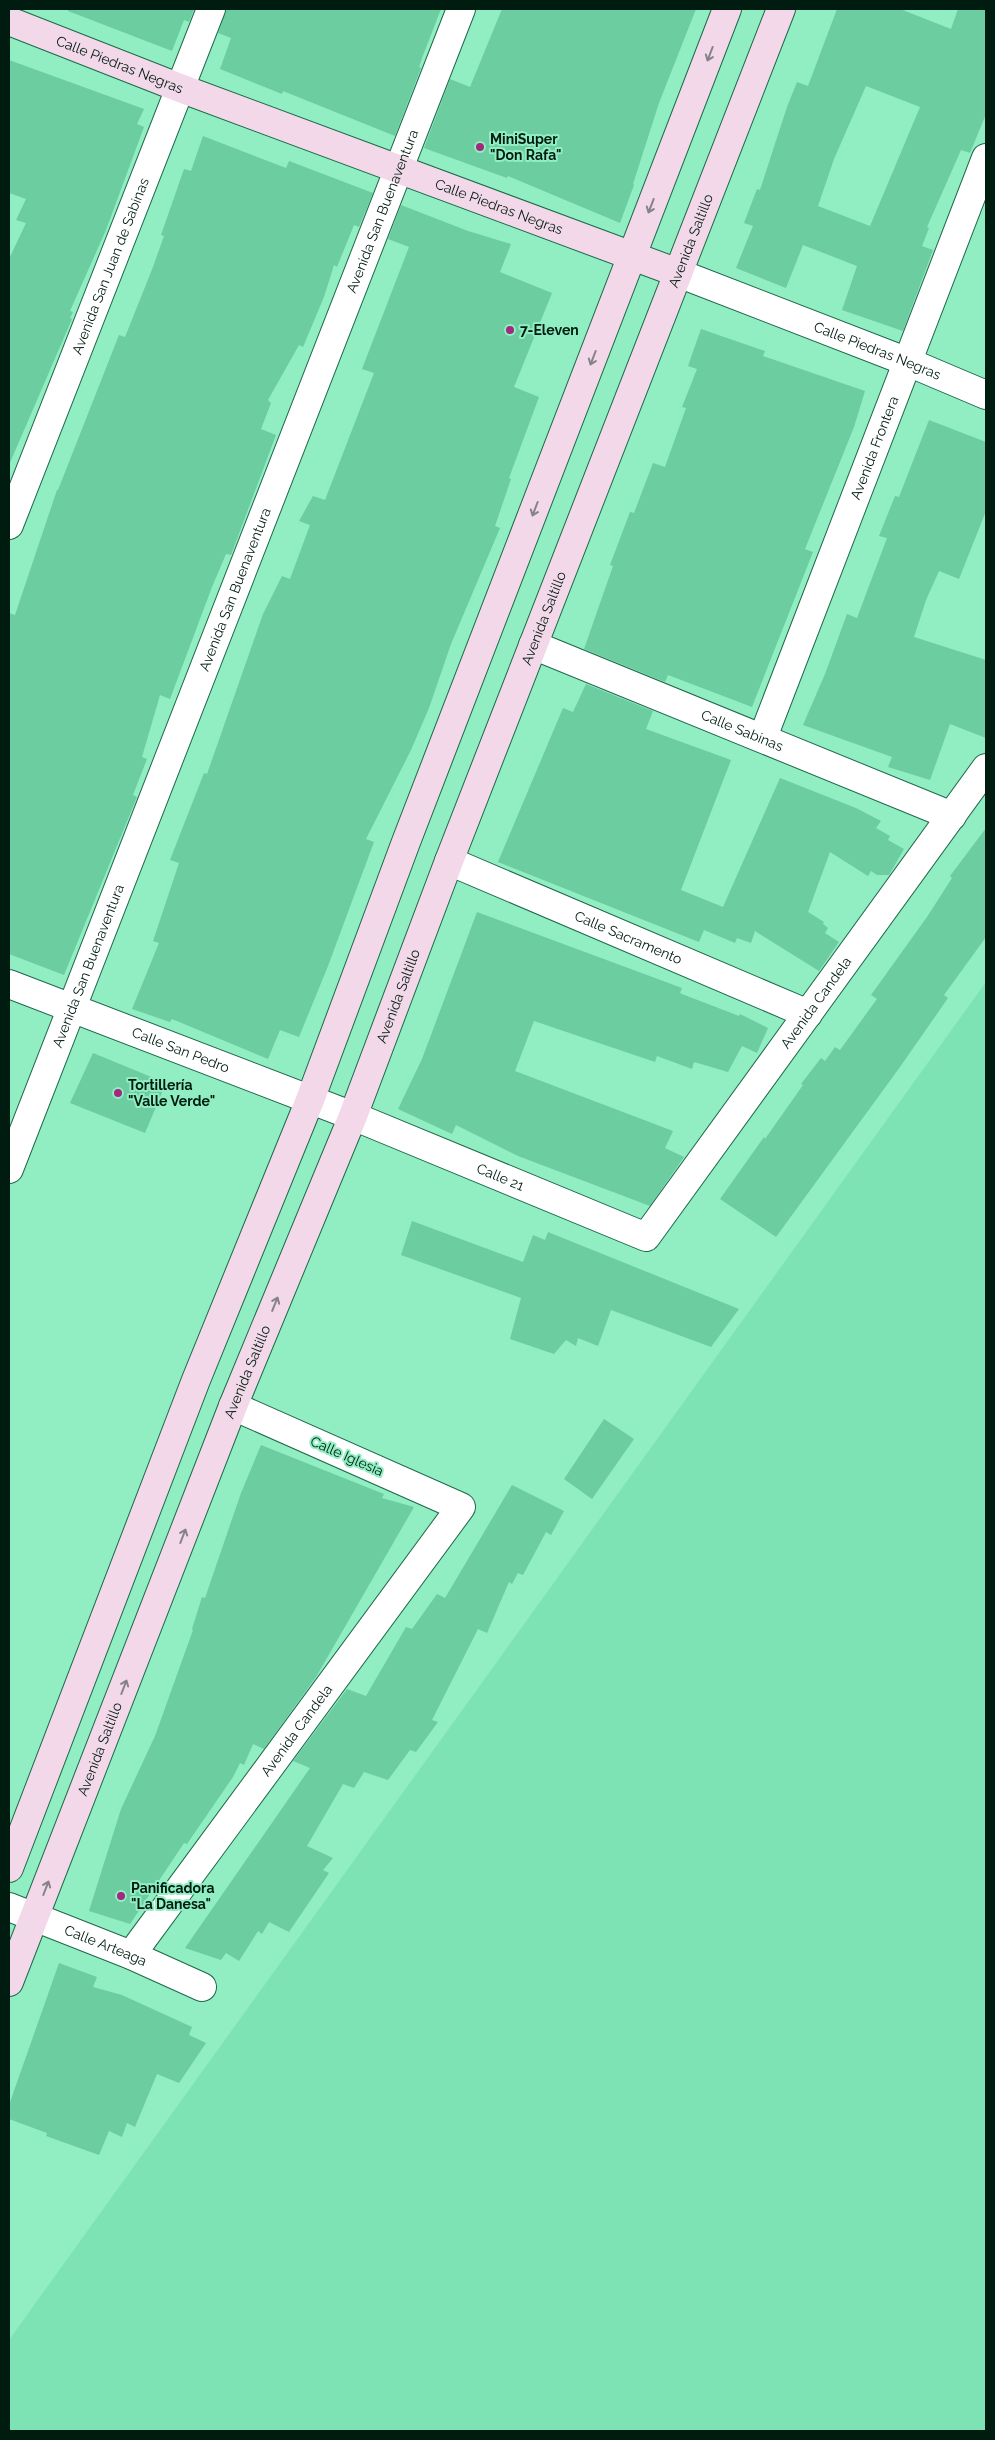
<svg xmlns="http://www.w3.org/2000/svg" width="995" height="2440" viewBox="0 0 995 2440" font-family="Raleway,sans-serif">
	<style>
		.built { fill: #7de3b5 }
		.building { fill: #6bcda0; fill-rule: evenodd }
		.lines { fill: none; stroke-linecap: round; stroke-linejoin: round }
		.street-casing { stroke: #1e684a; stroke-width: 30 }
		.secondary-casing { stroke: #1e684a; stroke-width: 30 }
		.street { stroke: #fff; stroke-width: 28 }
		.secondary { stroke: #f2d8e8; stroke-width: 28 }
		.oneway { stroke: #858387 }
		.poi-dot { fill: #a3297e; stroke: #91edc2; stroke-width: 2 }
		.labels { text-anchor: middle; stroke-width: 4; stroke-linejoin: round; paint-order: stroke }
		.street-label { font-size: 14px; fill: #001c11; stroke: #91edc2 }
		.poi-label { font-size: 14px; font-weight: bold; fill: #001c11; stroke: #91edc2; text-anchor: start }
	</style>
	<rect width="100%" height="100%" fill="#91edc2"/>
	<polygon class="built" points="986,982 986,2431 9,2431 9,2340"/>
	<g class="building">
		<polygon points="68,9 194,9 189,22 184,20 172,51 68,11"/>
		<polygon points="226,9 441,9 422,58 419,67 421,68 395,136 283,91 282,94 220,69 231,38 218,33"/>
		<polygon points="502,9 696,9 659,103 633,184 634,185 620,223 508,176 507,178 424,148 450,79 470,87"/>
		<path d="M837,9H900L951,29L958,9H986V114L970,153L961,150L927,227L929,228L922,246L933,250L903,331L842,310L857,266L803,245L786,288L736,268L753,226L744,223L757,189L760,190L787,107L797,82L808,86ZM866,86L920,107L870,226L818,206L834,159Z"/>
		<polygon points="9,60 144,109 137,124 144,127 106,230 70,311 73,312 70,318 72,319 9,465 9,259 26,223 16,220 26,199 9,193"/>
		<polygon points="203,136 286,168 289,161 373,193 359,227 354,225 337,267 334,265 324,297 303,347 299,345 268,400 271,403 261,429 276,435 231,555 226,554 212,587 170,699 160,695 142,757 147,759 133,795 137,797 64,975 9,954 9,613 15,615 57,490 58,490 119,335 125,337 153,267 164,236 161,235 184,169 191,171"/>
		<polygon points="401,205 468,231 511,244 500,272 552,293 514,387 539,397 509,478 511,479 495,526 500,528 451,644 429,708 411,750 366,839 374,842 328,966 299,1037 280,1030 268,1059 172,1019 170,1022 132,1009 159,943 153,941 179,863 170,860 204,773 207,774 263,614 282,576 290,579 310,525 299,521 313,496 325,500 374,373 362,369 409,247 388,239"/>
		<polygon points="701,329 765,351 763,356 865,391 854,427 805,549 813,552 752,707 668,675 665,682 584,649 613,566 610,565 630,512 634,513 653,463 665,467 686,408 682,407 697,369 688,366"/>
		<polygon points="929,420 986,442 986,511 959,579 939,571 926,600 914,637 986,660 986,738 950,724 930,780 888,767 892,757 803,725 825,674 847,614 857,618 887,538 879,536 895,496 899,497"/>
		<polygon points="586,684 653,711 646,729 731,760 681,890 723,907 780,778 856,808 881,821 876,828 890,836 888,840 904,849 889,875 877,875 871,871 868,876 830,852 808,912 824,922 823,924 828,928 825,933 839,942 819,971 755,931 751,943 737,938 735,943 704,930 699,942 498,862 563,708 573,712"/>
		<polygon points="986,828 986,937 944,995 948,998 900,1067 776,1237 720,1199 764,1137 765,1139 803,1085 801,1084 821,1058 825,1061 835,1047 840,1050 877,999 871,995 927,917 952,878 950,876"/>
		<polygon points="477,912 682,988 680,993 682,994 739,1016 740,1014 768,1028 757,1053 742,1046 728,1072 694,1062 692,1069 657,1056 655,1062 534,1021 515,1071 673,1131 665,1148 684,1157 650,1206 518,1156 456,1125 452,1134 398,1109 422,1059"/>
		<polygon points="93,1053 166,1083 145,1133 70,1103"/>
		<polygon points="412,1221 523,1262 533,1235 545,1240 548,1232 739,1309 711,1347 611,1310 598,1346 578,1338 576,1346 566,1340 554,1354 510,1339 521,1298 401,1255"/>
		<polygon points="604,1419 634,1439 592,1499 564,1479"/>
		<polygon points="261,1445 384,1494 382,1498 414,1507 316,1677 264,1749 253,1744 244,1765 240,1763 233,1777 187,1844 184,1843 130,1924 89,1911 121,1809 155,1736 193,1630 192,1629 202,1597 205,1598 241,1493"/>
		<polygon points="512,1485 564,1511 551,1535 546,1532 523,1575 518,1573 512,1584 509,1582 487,1633 478,1629 432,1720 438,1722 416,1752 410,1750 388,1780 364,1772 354,1788 343,1784 307,1846 333,1858 323,1870 329,1873 289,1932 269,1922 262,1934 258,1931 239,1961 226,1953 221,1960 185,1948 310,1768 293,1761 347,1689 366,1696 406,1627 412,1629 437,1594 445,1598"/>
		<polygon points="59,1963 97,1977 93,1987 122,1995 192,2027 189,2035 206,2043 179,2083 157,2074 135,2127 127,2123 122,2137 109,2131 99,2155 46,2136 47,2133 9,2119 9,2105"/>
	</g>
	<g class="lines">
		<g class="street-casing">
			<g id="street">
				<path id="s1" d="M678,273L908,362L986,395"/>
				<path id="s2" d="M9,525L211,9"/>
				<path id="s3" d="M533,645L952,816"/>
				<path id="s4" d="M763,737L986,158"/>
				<path id="s5" d="M449,861L808,1014"/>
				<path id="s6" d="M9,984L353,1116L646,1237L986,768"/>
				<path id="s7" d="M9,1169L461,9"/>
				<path id="s8" d="M9,1907L131,1955L202,1987"/>
				<path id="s9" d="M131,1955L461,1507L233,1406"/>
			</g>
		</g>
		<g class="secondary-casing">
			<g id="secondary">
				<path id="s10" d="M9,21L180,88L678,273"/>
				<polyline points="9,1868 196,1380 310,1100 406,842 727,9"/>
				<path id="s11" d="M9,1982L233,1406L353,1116L449,861L781,9"/>
			</g>
		</g>
		<use href="#street" class="street"/>
		<use href="#secondary" class="secondary"/>
	</g>
	<defs><path id="oneway-shaft" d="M-6 0H5M1.5-3L5.5 0L1.5 3" fill="none" stroke-width="1.6" stroke-linecap="round" stroke-linejoin="round" transform="scale(1.25)"/></defs>
	<g class="oneway">
		<use href="#oneway-shaft" transform="translate(710 54) rotate(111)"/>
		<use href="#oneway-shaft" transform="translate(651 206) rotate(111)"/>
		<use href="#oneway-shaft" transform="translate(593 358) rotate(111)"/>
		<use href="#oneway-shaft" transform="translate(535 509) rotate(111)"/>
		<use href="#oneway-shaft" transform="translate(275 1304) rotate(-68)"/>
		<use href="#oneway-shaft" transform="translate(183 1536) rotate(-69)"/>
		<use href="#oneway-shaft" transform="translate(124 1687) rotate(-69)"/>
		<use href="#oneway-shaft" transform="translate(46 1888) rotate(-69)"/>
	</g>
	<g class="poi-dot">
		<circle cx="480" cy="147" r="5"/>
		<circle cx="510" cy="330" r="5"/>
		<circle cx="118" cy="1093" r="5"/>
		<circle cx="121" cy="1896" r="5"/>
	</g>
	<g class="labels">
		<g class="street-label">
			<text dy="5" stroke="none"><textPath href="#s10" startOffset="119">Calle Piedras Negras</textPath></text>
			<text dy="5" stroke="none"><textPath href="#s10" startOffset="524">Calle Piedras Negras</textPath></text>
			<text dy="5" stroke="none"><textPath href="#s7" startOffset="1028">Avenida San Buenaventura</textPath></text>
			<text dy="5" stroke="none"><textPath href="#s11" startOffset="1870">Avenida Saltillo</textPath></text>
			<text dy="5" stroke="none"><textPath href="#s2" startOffset="278">Avenida San Juan de Sabinas</textPath></text>
			<text dy="5" stroke="none"><textPath href="#s1" startOffset="214">Calle Piedras Negras</textPath></text>
			<text dy="5" stroke="none"><textPath href="#s4" startOffset="310">Avenida Frontera</textPath></text>
			<text dy="5" stroke="none"><textPath href="#s7" startOffset="622">Avenida San Buenaventura</textPath></text>
			<text dy="5" stroke="none"><textPath href="#s11" startOffset="1465">Avenida Saltillo</textPath></text>
			<text dy="5" stroke="none"><textPath href="#s3" startOffset="226">Calle Sabinas</textPath></text>
			<text dy="5" stroke="none"><textPath href="#s5" startOffset="195">Calle Sacramento</textPath></text>
			<text dy="5" stroke="none"><textPath href="#s7" startOffset="218">Avenida San Buenaventura</textPath></text>
			<text dy="5" stroke="none"><textPath href="#s11" startOffset="1060">Avenida Saltillo</textPath></text>
			<text dy="5" stroke="none"><textPath href="#s6" startOffset="975">Avenida Candela</textPath></text>
			<text dy="5" stroke="none"><textPath href="#s6" startOffset="184">Calle San Pedro</textPath></text>
			<text dy="5" stroke="none"><textPath href="#s6" startOffset="528">Calle 21</textPath></text>
			<text dy="5" stroke="none"><textPath href="#s11" startOffset="655">Avenida Saltillo</textPath></text>
			<text transform="translate(347 1456) rotate(24)" y="5">Calle Iglesia</text>
			<text dy="5" stroke="none"><textPath href="#s9" startOffset="279">Avenida Candela</textPath></text>
			<text dy="5" stroke="none"><textPath href="#s11" startOffset="250">Avenida Saltillo</textPath></text>
			<text dy="5" stroke="none"><textPath href="#s8" startOffset="104">Calle Arteaga</textPath></text>
		</g>
		<g class="poi-label">
			<text x="490" y="144">MiniSuper<tspan x="490" dy="16">"Don Rafa"</tspan></text>
			<text x="520" y="335">7-Eleven</text>
			<text x="128" y="1090">Tortillería<tspan x="128" dy="16">"Valle Verde"</tspan></text>
			<text x="131" y="1893">Panificadora<tspan x="131" dy="16">"La Danesa"</tspan></text>
		</g>
	</g>
	<rect width="995" height="2440" fill="none" stroke="#001c11" stroke-width="20"/>
</svg>
